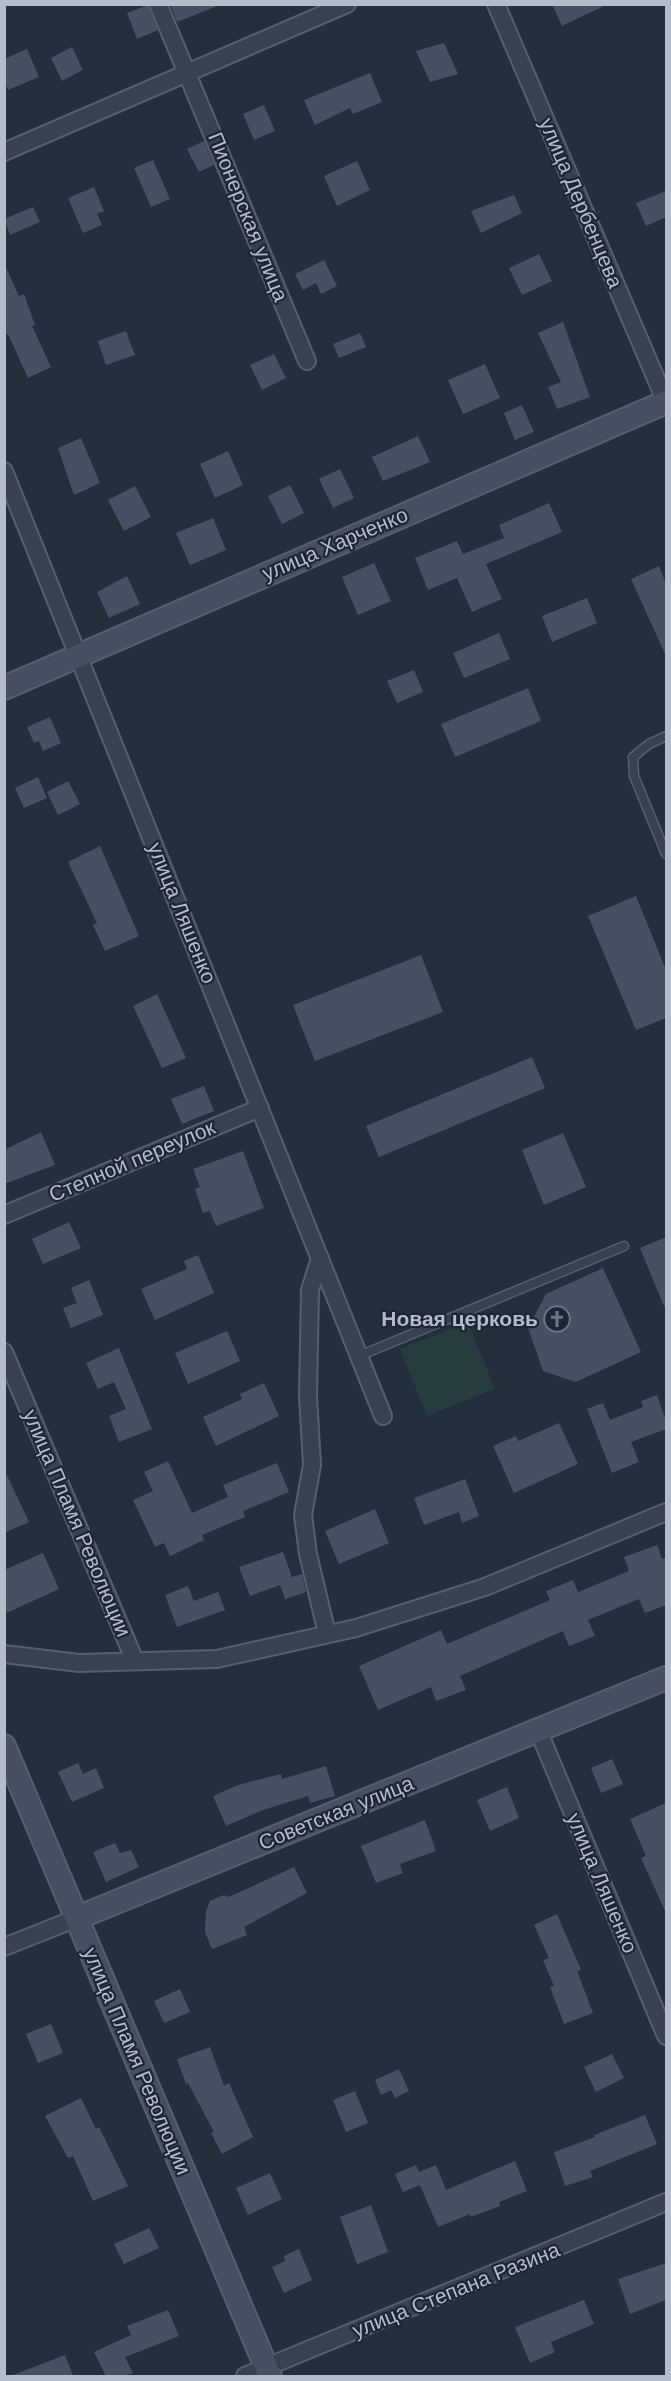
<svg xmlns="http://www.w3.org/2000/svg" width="671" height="2381" viewBox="0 0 671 2381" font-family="Arial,sans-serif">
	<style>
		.green { fill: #263c3f }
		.building { fill: #455162 }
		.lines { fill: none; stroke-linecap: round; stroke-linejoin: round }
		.lane-casing { stroke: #565f6c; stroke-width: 11 }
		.street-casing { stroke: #565f6c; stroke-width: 20 }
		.secondary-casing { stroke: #565f6c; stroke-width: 26 }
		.lane { stroke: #38414e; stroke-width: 8 }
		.street { stroke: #38414e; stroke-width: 16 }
		.secondary { stroke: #465061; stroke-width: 22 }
		.labels { text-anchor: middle; stroke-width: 4.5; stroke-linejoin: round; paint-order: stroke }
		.street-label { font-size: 21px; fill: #b4bcc9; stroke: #1d2633 }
		.poi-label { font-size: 21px; font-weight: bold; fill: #b4bcc9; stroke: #1d2633; text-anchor: end }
	</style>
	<rect width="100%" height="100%" fill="#242f3e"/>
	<polygon class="green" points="468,1322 495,1389 427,1416 400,1349"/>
	<g class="building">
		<polygon points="170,4 220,4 220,5 177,22"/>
		<polygon points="552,4 608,4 562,26"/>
		<polygon points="148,5 158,30 137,39 127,13"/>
		<polygon points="444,43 458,74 430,82 416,51"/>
		<polygon points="72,47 83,70 62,81 51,58"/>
		<polygon points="27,49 39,77 8,90 4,81 4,59"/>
		<polygon points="370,73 382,102 353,114 350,108 315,125 304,100"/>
		<polygon points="264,105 275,131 254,140 243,114"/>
		<polygon points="204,141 214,165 199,172 187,149"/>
		<polygon points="153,160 170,199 151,207 134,168"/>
		<polygon points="357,161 370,190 337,206 324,176"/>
		<polygon points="94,187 104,211 97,214 102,225 83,233 68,198"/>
		<polygon points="666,191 666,217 646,226 636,203"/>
		<polygon points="514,195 522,213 481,233 471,211"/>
		<polygon points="33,207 40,222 10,235 4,219"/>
		<polygon points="539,254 552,281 522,295 509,268"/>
		<polygon points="324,260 337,286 321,294 316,283 303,290 295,274"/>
		<polygon points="4,263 19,296 24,294 35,325 32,326 51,367 28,378 8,334 4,336"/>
		<polygon points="563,322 590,397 557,409 548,387 561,382 538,333"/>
		<polygon points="126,331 135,355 106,365 98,341"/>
		<polygon points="360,333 366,347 339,358 333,344"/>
		<polygon points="274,354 286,378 262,390 250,365"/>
		<polygon points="485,364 500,398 463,414 448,380"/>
		<polygon points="522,405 534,432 515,440 504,413"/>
		<polygon points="418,436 430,462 383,481 372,457"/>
		<polygon points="81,438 100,483 74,495 58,448"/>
		<polygon points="228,451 243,485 215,498 200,464"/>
		<polygon points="340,469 354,498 333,508 319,479"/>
		<polygon points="290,485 304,513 282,524 268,496"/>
		<polygon points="135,486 151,517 124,531 108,500"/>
		<polygon points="549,503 562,532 486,564 502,599 472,612 457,578 428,590 415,558 457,541 463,554 504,538 499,525"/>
		<polygon points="213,518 226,550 190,565 176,533"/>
		<polygon points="374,563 391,601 358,615 342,577"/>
		<polygon points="659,566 666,584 666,656 631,579"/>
		<polygon points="127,576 140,604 109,618 97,592"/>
		<polygon points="587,598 597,623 552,642 542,616"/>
		<polygon points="499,633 510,659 464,678 453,653"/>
		<polygon points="414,670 423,692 397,703 387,681"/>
		<polygon points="528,688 541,721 455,757 441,724"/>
		<polygon points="50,717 61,743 43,751 39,741 34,743 27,727"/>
		<polygon points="38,777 47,798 24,808 15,788"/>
		<polygon points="68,781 80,804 58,815 47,792"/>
		<polygon points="100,846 139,936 105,951 93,925 97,923 68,862"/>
		<polygon points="636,896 666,970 666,1018 636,1030 588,916"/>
		<polygon points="421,955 443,1012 315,1061 293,1005"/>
		<polygon points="157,994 186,1058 162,1068 133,1006"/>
		<polygon points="532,1057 545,1088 379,1157 366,1126"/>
		<polygon points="204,1086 214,1111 182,1124 171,1099"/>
		<polygon points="41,1132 55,1165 4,1184 4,1150"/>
		<polygon points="563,1133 586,1187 544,1205 522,1150"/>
		<polygon points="243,1151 264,1208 216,1226 210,1211 203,1213 195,1189 200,1187 193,1169"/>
		<polygon points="69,1222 81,1248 43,1264 32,1239"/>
		<polygon points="666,1237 666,1311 640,1248"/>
		<polygon points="198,1255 214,1293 155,1320 141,1289 187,1269 184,1261"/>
		<polygon points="603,1268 641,1352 576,1382 543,1371 528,1328 546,1294"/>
		<polygon points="89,1280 103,1315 71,1328 63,1308 77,1303 71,1288"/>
		<polygon points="227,1331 240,1361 188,1384 175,1353"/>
		<polygon points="119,1348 152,1429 119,1442 109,1416 126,1409 114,1382 98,1389 86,1363"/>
		<polygon points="264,1383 279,1416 216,1446 203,1417 242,1399 240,1394"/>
		<polygon points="657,1395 666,1421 666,1429 631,1442 639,1462 612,1473 587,1409 603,1403 610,1420 643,1407 641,1401"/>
		<polygon points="559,1423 578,1464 514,1493 493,1446 516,1436 518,1441"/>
		<polygon points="168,1461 192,1513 228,1497 223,1485 277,1463 289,1492 243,1511 245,1517 202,1535 204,1540 170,1556 164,1543 155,1547 133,1500 153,1491 144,1472"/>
		<polygon points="4,1469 29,1522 4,1533"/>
		<polygon points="465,1479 479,1516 462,1523 459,1512 424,1525 414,1498"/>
		<polygon points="375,1509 389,1543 339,1564 325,1531"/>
		<polygon points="657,1545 662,1559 666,1557 666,1605 645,1613 639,1599 588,1620 595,1636 569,1646 563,1631 460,1676 466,1690 436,1701 431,1687 378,1710 359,1666 441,1630 447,1644 550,1600 546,1591 573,1580 578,1592 629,1571 624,1557"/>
		<polygon points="283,1552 292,1577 302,1574 306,1592 285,1599 280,1585 250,1596 239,1567"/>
		<polygon points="43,1553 59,1589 4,1614 4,1570"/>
		<polygon points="188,1586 194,1601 218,1592 225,1610 177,1627 165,1595"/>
		<polygon points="612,1759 623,1784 601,1793 591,1768"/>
		<polygon points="78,1763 83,1774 96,1768 104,1788 72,1802 58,1772"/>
		<polygon points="326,1766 335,1796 310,1803 308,1796 263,1810 226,1826 213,1796 238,1785 281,1774 282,1779"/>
		<polygon points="507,1787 519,1818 490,1831 477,1800"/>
		<polygon points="666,1803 666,1913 641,1858 646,1856 630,1819"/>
		<polygon points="425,1820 436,1851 400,1864 403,1873 376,1883 361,1846"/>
		<polygon points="115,1843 120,1853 131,1850 139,1867 106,1882 93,1852"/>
		<polygon points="294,1867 307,1893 244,1927 247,1935 212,1949 205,1932 206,1911 210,1901 224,1895 229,1897"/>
		<polygon points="557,1914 581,1970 577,1971 593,2013 564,2024 550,1987 554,1986 543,1960 549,1958 534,1925"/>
		<polygon points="180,1989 190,2012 164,2023 154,2001"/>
		<polygon points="51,2024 63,2053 38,2063 26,2034"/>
		<polygon points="210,2047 224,2086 229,2083 253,2137 222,2154 211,2133 214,2132 188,2083 186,2084 177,2059"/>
		<polygon points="612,2054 624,2078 596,2092 584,2067"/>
		<polygon points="399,2069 409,2091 395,2098 391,2090 381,2095 375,2080"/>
		<polygon points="355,2091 368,2123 346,2132 333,2100"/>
		<polygon points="81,2098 96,2129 99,2127 128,2186 93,2201 73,2156 68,2158 45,2116"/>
		<polygon points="645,2115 657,2144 590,2171 593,2177 565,2186 554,2152 595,2137 594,2135"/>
		<polygon points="515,2161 527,2191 499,2202 500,2206 471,2217 470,2214 438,2227 420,2185 403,2192 395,2174 416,2165 419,2172 436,2165 446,2190"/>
		<polygon points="270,2173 282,2199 248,2215 236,2188"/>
		<polygon points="371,2205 388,2252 357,2264 340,2217"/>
		<polygon points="149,2228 159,2248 124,2264 114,2244"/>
		<polygon points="299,2249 312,2280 284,2293 272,2267 285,2261 284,2256"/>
		<polygon points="666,2263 666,2300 630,2314 618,2279"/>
		<polygon points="584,2300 594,2324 551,2342 555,2352 530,2363 515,2327"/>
		<polygon points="168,2310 179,2336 125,2357 133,2373 124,2376 106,2376 94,2352 131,2335 127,2326"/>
		<polygon points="65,2355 73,2376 13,2376 13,2375"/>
	</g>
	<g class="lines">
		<g class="lane-casing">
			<g id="lane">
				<polyline points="666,736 649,744 633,757 634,776 666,854"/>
				<polyline points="359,1356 624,1246"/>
			</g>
		</g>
		<g class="street-casing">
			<g id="street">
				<polyline points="158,4 307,361"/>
				<polyline points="496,4 666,402"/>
				<polyline points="4,152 347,4"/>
				<polyline points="4,471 383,1416"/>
				<polyline points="4,1215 260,1108"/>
				<polyline points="320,1258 310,1290 308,1396 312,1465 303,1515 308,1554 327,1634"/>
				<polyline points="4,1352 135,1661"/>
				<polyline points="4,1654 79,1663 217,1659 356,1628 485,1587 666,1512"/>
				<polyline points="538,1730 666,2036"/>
				<polyline points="4,1947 77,1918"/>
				<polyline points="245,2376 666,2202"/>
			</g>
		</g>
		<g class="secondary-casing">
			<g id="secondary">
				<polyline points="4,688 666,402"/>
				<polyline points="4,1746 270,2376"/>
				<polyline points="77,1918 666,1678"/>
			</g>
		</g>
		<use href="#lane" class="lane"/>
		<use href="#street" class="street"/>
		<use href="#secondary" class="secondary"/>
	</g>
	<defs>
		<g id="church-ring" transform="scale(1.35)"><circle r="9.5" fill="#1d2633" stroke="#6b7280" stroke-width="1.5"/><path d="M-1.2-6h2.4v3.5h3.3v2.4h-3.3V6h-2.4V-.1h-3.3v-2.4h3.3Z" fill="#6b7280"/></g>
	</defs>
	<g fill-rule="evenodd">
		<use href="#church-ring" x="557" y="1319"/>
	</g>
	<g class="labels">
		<g class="street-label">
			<text transform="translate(581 203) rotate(67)" y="7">улица Дербенцева</text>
			<text transform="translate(248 217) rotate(68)" y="7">Пионерская улица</text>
			<text transform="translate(335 544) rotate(-23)" y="7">улица Харченко</text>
			<text transform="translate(182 913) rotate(68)" y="7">улица Ляшенко</text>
			<text transform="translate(132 1161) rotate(-23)" y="7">Степной переулок</text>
			<text transform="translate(77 1523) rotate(67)" y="7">улица Пламя Революции</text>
			<text transform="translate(336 1813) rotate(-22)" y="7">Советская улица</text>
			<text transform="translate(602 1883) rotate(67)" y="7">улица Ляшенко</text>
			<text transform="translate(137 2061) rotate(67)" y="7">улица Пламя Революции</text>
			<text transform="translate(456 2290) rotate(-22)" y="7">улица Степана Разина</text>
		</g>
		<g class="poi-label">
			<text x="538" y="1326">Новая церковь</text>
		</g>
	</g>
	<rect width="671" height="2381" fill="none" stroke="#b4bcc9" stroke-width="12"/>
</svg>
